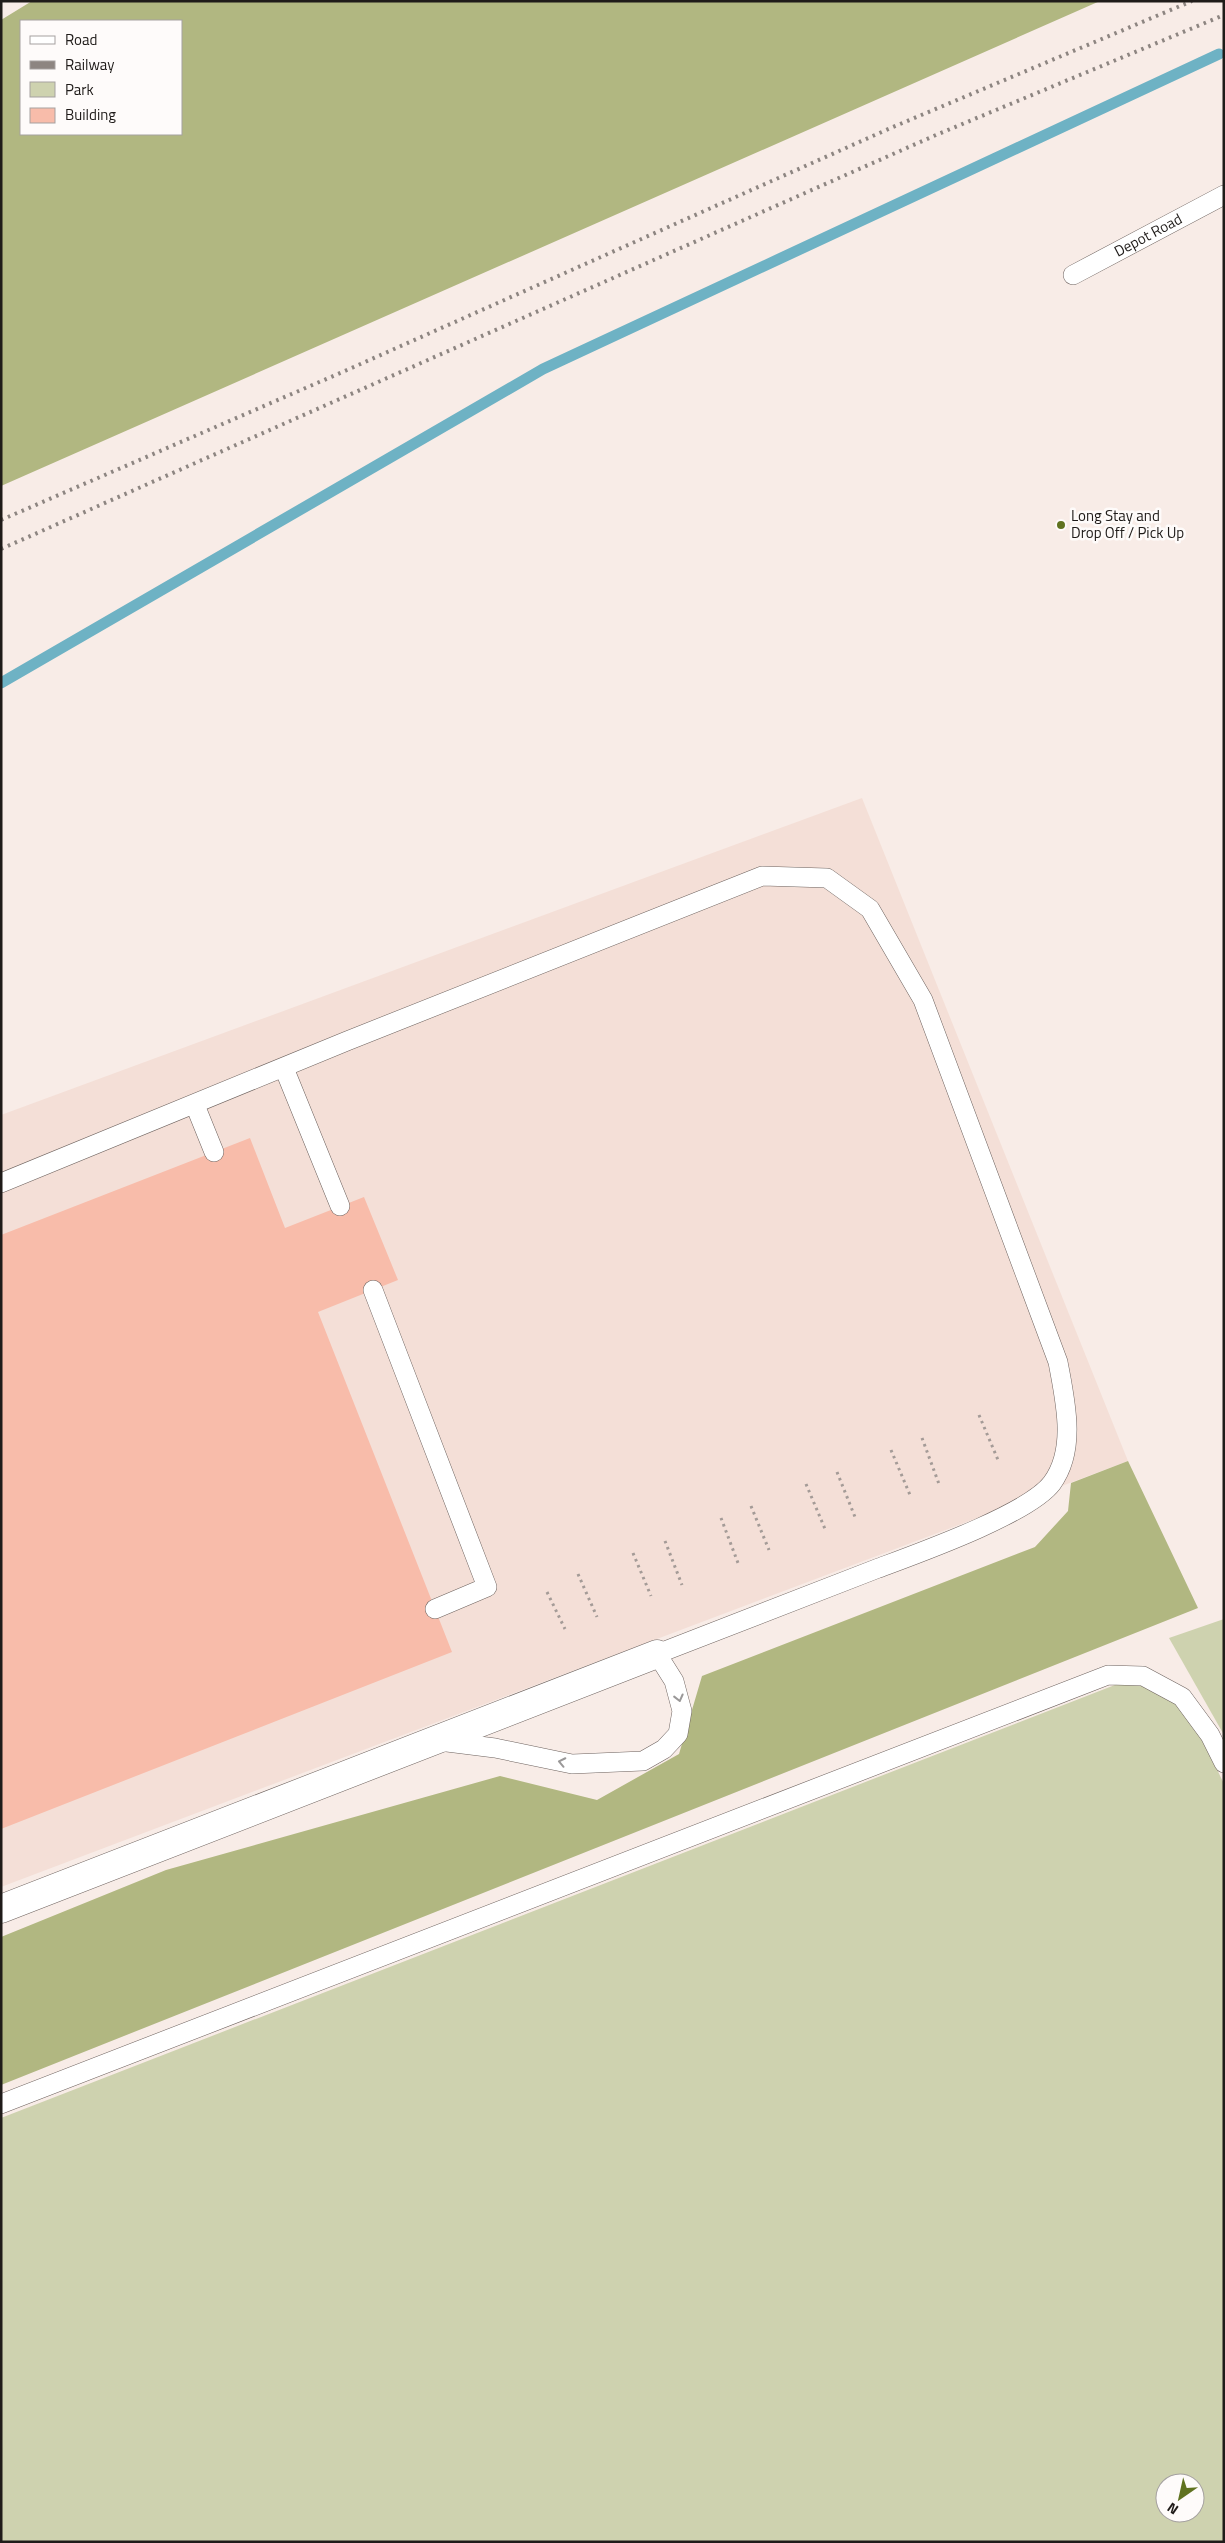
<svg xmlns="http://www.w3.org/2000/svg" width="1225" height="2543" viewBox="0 0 1225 2543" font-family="'Titillium Web',sans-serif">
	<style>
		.built { fill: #f4dfd7 }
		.green { fill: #ced2af; fill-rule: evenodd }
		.forest { fill: #b1b781; fill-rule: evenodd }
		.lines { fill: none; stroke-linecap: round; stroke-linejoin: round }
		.stream { stroke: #6eb2c4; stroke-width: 11 }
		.building { fill: #f8bcaa }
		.lane-casing { stroke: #6d625e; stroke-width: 20 }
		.street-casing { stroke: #6d625e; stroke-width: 29 }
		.path { stroke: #a49b97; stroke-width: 3; stroke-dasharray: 2.5 4; stroke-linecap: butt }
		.lane { stroke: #fff; stroke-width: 19 }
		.street { stroke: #fff; stroke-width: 28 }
		.rail { stroke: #8d8581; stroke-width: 4; stroke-dasharray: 2.5 5; stroke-linecap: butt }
		.oneway { stroke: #9a9898 }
		.poi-dot { fill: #607220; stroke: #fefbfa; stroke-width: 2 }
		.labels { text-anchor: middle; stroke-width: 5; stroke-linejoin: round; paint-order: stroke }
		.street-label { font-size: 15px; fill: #1f1b19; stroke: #fefbfa }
		.poi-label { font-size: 15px; fill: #1f1b19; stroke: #fefbfa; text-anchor: start }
	</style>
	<rect width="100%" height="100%" fill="#f8ece7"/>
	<polygon class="built" points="862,798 1128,1461 1,1887 1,1115"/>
	<g class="green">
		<polygon points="1224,1619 1224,1735 1169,1638"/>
		<path d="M1120,1683C1129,1684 1139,1683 1147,1685C1185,1692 1209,1753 1224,1784V2542H1V2118ZM1165,2483H1195V2513H1165Z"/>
	</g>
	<g class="forest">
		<path d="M32,1H1100L1,486V20ZM21,21H181V134H21Z"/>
		<polygon points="1128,1461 1198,1608 1,2085 1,1937 166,1870 500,1776 597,1800 679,1754 702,1676 1035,1547 1068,1511 1071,1483"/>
	</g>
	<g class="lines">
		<polyline class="stream" points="1,683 543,369 1219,54"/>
	</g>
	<polygon class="building" points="250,1138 285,1228 364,1197 398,1280 318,1312 452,1652 1,1829 1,1235"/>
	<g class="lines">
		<g class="lane-casing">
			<g id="lane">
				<path id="s1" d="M1073,275L1224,195"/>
				<polyline points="284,1068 340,1206"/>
				<polyline points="195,1105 214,1152"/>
				<path d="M1,1183L347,1041L762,876L827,878L870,909L923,1000L1058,1362C1065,1400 1077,1449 1052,1483C1029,1514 916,1554 876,1569C803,1598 730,1626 657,1654L674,1681L682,1711L678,1734L664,1749L643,1761L572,1764L495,1748L439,1741"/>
				<polyline points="373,1290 487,1587 435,1609"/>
				<polyline points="1,2104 1108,1675 1143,1676 1182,1697 1210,1735 1224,1763"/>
			</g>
		</g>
		<g class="street-casing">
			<polyline id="street" points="1,1909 657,1654"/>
		</g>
		<g class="path">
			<polyline points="979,1415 998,1460"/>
			<polyline points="922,1438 939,1484"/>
			<polyline points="891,1450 910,1495"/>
			<polyline points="837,1472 855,1517"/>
			<polyline points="806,1484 825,1529"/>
			<polyline points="751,1506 769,1550"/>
			<polyline points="721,1518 738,1563"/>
			<polyline points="665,1541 682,1585"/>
			<polyline points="633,1553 651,1596"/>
			<polyline points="578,1574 597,1617"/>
			<polyline points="547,1592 565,1629"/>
		</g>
		<use href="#lane" class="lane"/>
		<use href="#street" class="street"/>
		<g class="rail">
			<polyline points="1,520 347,370 893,127 1192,1"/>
			<polyline points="1,549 936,135 1224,15"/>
		</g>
	</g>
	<defs><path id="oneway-chevron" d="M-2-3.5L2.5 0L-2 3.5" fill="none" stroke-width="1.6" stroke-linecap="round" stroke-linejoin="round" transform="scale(1.25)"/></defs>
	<g class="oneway">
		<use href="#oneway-chevron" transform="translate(679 1698) rotate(76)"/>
		<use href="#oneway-chevron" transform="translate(562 1762) rotate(-168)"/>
	</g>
	<circle class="poi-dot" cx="1061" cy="525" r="5"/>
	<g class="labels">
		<g class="street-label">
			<text dy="5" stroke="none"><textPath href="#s1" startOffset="85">Depot Road</textPath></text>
		</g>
		<g class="poi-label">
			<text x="1071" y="521">Long Stay and<tspan x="1071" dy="17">Drop Off / Pick Up</tspan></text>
		</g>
	</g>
	<rect width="1225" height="2543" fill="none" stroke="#1f1b19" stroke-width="5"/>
	<rect x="20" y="20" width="162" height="115" fill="#fefbfa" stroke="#a5a1a0"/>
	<rect x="30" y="36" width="25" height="8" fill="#ffffff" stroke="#a5a1a0"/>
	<text x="65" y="45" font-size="15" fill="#1f1b19">Road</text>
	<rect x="30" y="61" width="25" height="8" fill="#8d8581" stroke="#a5a1a0"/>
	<text x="65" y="70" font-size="15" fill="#1f1b19">Railway</text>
	<rect x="30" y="82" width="25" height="15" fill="#ced2af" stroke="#a5a1a0"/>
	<text x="65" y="95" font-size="15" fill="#1f1b19">Park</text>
	<rect x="30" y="108" width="25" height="15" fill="#f8bcaa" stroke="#a5a1a0"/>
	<text x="65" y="120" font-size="15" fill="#1f1b19">Building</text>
	<g transform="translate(1180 2498) rotate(214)"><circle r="24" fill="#fefbfa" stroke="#a5a1a0"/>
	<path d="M0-4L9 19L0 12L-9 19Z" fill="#607220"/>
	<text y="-8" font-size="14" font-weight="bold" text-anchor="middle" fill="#1f1b19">N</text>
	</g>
</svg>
